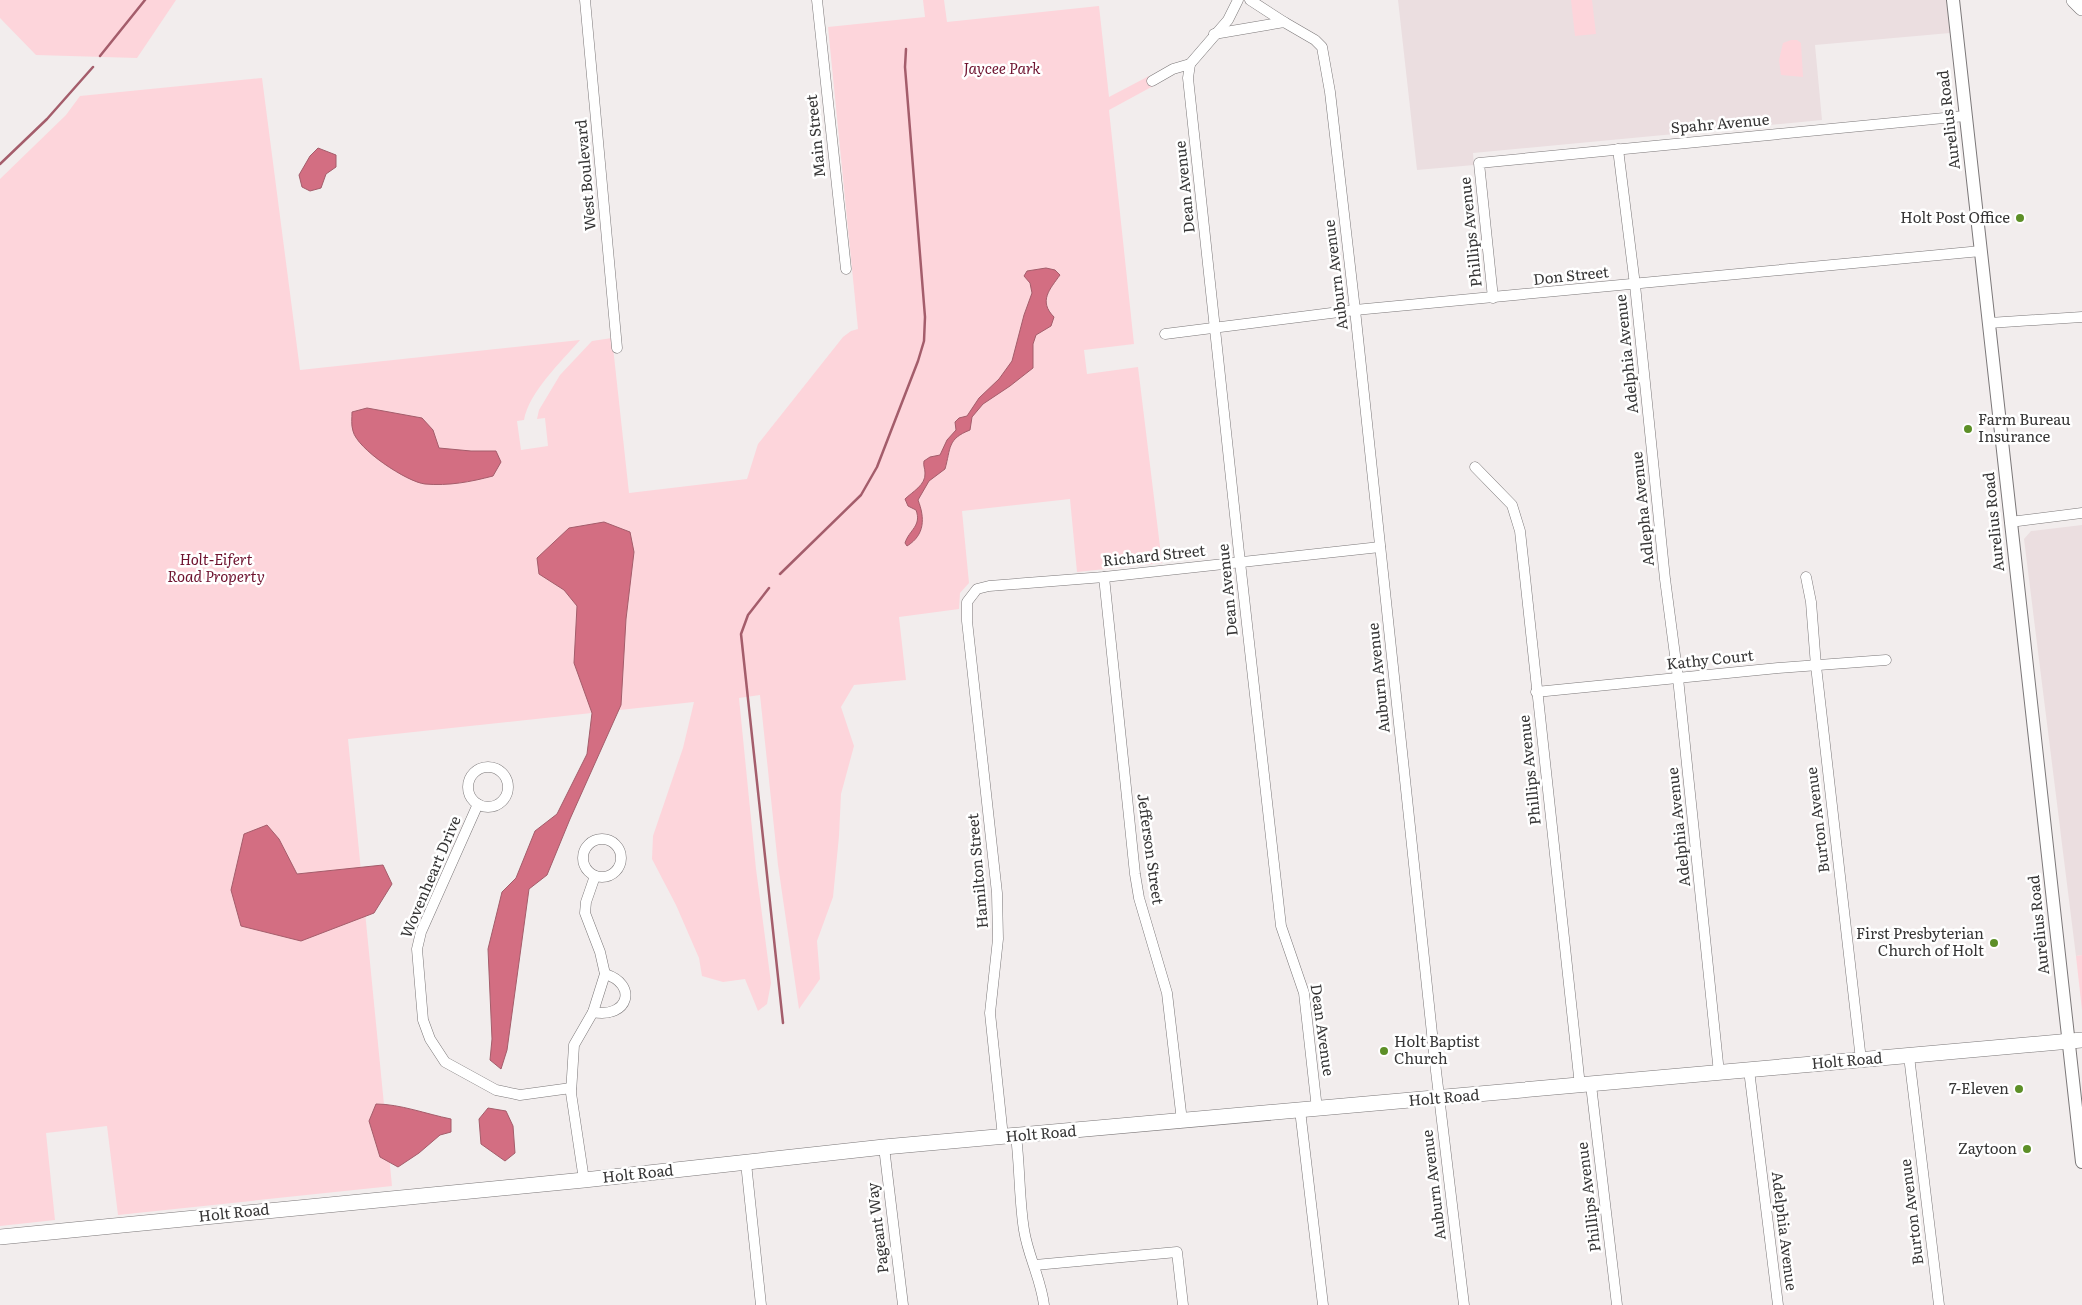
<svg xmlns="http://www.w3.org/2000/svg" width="2082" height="1305" viewBox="0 0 2082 1305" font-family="Literata,serif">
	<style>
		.built { fill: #ebdee0 }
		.green { fill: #fdd5db }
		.water { fill: #d36e82; stroke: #a45d6b }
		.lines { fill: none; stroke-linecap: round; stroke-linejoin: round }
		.stream { stroke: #a45d6b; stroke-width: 2.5 }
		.minor-casing { stroke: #7b7778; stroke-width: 11 }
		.tertiary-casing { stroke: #7b7778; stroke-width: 14 }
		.secondary-casing { stroke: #7b7778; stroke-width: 16 }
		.minor { stroke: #fff; stroke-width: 10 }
		.tertiary { stroke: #fff; stroke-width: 12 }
		.secondary { stroke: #fff; stroke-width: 15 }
		.poi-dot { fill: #5d8f27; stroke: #fff; stroke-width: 2 }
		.labels { text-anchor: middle; stroke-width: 5; stroke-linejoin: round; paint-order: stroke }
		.park-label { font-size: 15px; font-style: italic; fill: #6d112e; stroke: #fff }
		.street-label { font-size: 15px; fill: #363535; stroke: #fff }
		.poi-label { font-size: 15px; fill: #363535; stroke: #fff; text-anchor: end }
	</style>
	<rect width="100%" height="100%" fill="#f2eded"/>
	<g class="built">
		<polygon points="1398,0 1946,0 1950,33 1815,45 1822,120 1473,153 1474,165 1417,170"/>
		<polygon points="2082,525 2082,955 2076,956 2024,539 2031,531"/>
	</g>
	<g class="green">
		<polygon points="0,0 176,0 137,58 36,55 0,18"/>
		<path d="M923,0H944L947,22L1099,6L1109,97L1149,76L1155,85L1109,110L1134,344L1084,350L1087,374L1138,367L1162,563L1077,572L1070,499L962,511L969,583L960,593L959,609L899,617L906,680L854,685L841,707L854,746L841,794L839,836L833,897L817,941L820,979L799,1009L778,865L760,695L739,698L756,869L771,983L767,1004L758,1011L745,979L723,982L702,976L699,958L676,905L652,859L653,836L683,748L694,702L348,739L392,1186L118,1215L107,1126L46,1133L55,1220L0,1226V179L66,115L80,96L262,78L300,370L580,340C561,362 529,392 524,420L517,421L521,450L548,446L545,418L537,419L539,410L560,375L592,341L612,338L629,493L747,479L758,444L843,337L851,331L858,329L828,27L925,17Z"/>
		<polygon points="1571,0 1592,0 1596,34 1575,36"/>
		<polygon points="1791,40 1797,40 1801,43 1803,77 1781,75 1779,60 1783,43"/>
		<polygon points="2082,955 2082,1010 2076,956"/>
	</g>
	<g class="water">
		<polygon points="318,148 336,155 336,167 326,174 321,188 310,191 302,187 299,175 310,156"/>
		<path d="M1046,268L1055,270L1060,275C1050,289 1038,301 1054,317L1051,326L1036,335L1033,344V368L1010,386L983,404L972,417L970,430C947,439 951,448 945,469L929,481L918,500C925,518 925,535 907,546L905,543C909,530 922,526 916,510L908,506L905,499C912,492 926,485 925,473C925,468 923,466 924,461L930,457L940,455L947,440L956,430L955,422L959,418L967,416L979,398L999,379L1012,361L1024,315L1032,293L1030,283L1024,276L1027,271Z"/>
		<path d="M367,408L422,418L433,430L439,448L471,451H496L501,462L493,476C470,482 449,486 425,484C407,482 357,449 353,431C351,425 352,418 352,412Z"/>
		<polygon points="604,522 630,532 634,552 626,619 621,705 570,819 547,875 529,889 507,1050 501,1069 490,1060 492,1039 488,949 502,892 516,878 535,831 557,814 587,754 592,713 574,663 577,606 564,590 539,574 537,558 569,528"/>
		<polygon points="267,825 279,839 297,874 383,865 392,884 374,913 301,941 241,926 231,890 244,834"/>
		<path d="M376,1104C400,1104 426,1114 451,1119V1132L440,1135L419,1153L398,1167L380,1157L369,1121Z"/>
		<polygon points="488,1108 506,1111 513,1126 515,1153 505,1161 481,1144 479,1119"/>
	</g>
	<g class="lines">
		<g class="stream">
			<polyline points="100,56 145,0"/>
			<polyline points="0,164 47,119 93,67"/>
			<polyline points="780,574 861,495 877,467 918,361 924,341 925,317 905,67 906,49"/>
			<polyline points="769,588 748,615 741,634 783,1023"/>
		</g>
		<g class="minor-casing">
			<g id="minor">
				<polyline points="585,0 617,348"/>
				<polyline points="817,0 846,269"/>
				<polyline points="1250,0 1284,22"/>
				<polyline points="1214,34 1284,22 1315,40 1322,47 1330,92 1355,310 1436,1071 1464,1305"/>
				<polyline points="1190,64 1188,78 1240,562 1281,926 1304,993 1317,1109"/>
				<polyline points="1152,81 1173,69 1190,64 1228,20 1238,0"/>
				<polyline points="1618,149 1635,285 1665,579 1678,678 1719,1073"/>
				<polyline points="1493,298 1479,163 1965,116"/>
				<polyline points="1989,323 2082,317"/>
				<polyline points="1165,334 1355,310 1981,251"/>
				<polyline points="1475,467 1512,505 1520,531 1580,1086"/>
				<polyline points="2010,522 2082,513"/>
				<polyline points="1104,577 1135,874 1139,898 1167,993 1182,1121"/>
				<polyline points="1806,577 1811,602 1816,666 1861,1060"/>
				<polyline points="1536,692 1778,668 1886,660"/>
				<circle cx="488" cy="787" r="20"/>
				<polyline points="478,804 421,932 417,949 423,1020 430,1039 445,1062 496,1090 520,1095 571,1088"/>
				<circle cx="602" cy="858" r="19"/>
				<path d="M593,1012C629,1019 638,984 605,974"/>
				<polyline points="1909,1056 1939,1305"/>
				<polyline points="1749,1070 1778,1305"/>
				<polyline points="1591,1085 1617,1305"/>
				<polyline points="1300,1110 1323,1305"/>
				<path d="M1016,1136C1020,1167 1019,1199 1024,1230C1028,1256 1041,1279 1044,1305"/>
				<polyline points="1003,1137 990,1013 998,939 997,893 967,621 967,602 977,589 989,586 1104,577 1380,547"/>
				<polyline points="884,1147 903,1305"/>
				<polyline points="746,1163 761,1305"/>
				<polyline points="584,1180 571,1093 574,1045 593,1012 605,974 600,952 585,913 586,902 595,876"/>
				<polyline points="1035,1265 1177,1252 1183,1305"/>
			</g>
		</g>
		<g class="tertiary-casing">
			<polyline id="tertiary" points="1953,0 2082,1162"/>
		</g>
		<g class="secondary-casing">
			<g id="secondary">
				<polyline points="2074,0 2082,8"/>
				<polyline points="0,1237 584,1180 884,1147 2082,1040"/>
			</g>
		</g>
		<use href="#minor" class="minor"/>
		<use href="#tertiary" class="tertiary"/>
		<use href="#secondary" class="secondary"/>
	</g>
	<g class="poi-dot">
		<circle cx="2020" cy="218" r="5"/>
		<circle cx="1968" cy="429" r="5"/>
		<circle cx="1994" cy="943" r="5"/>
		<circle cx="1384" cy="1051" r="5"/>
		<circle cx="2019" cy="1089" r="5"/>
		<circle cx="2027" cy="1149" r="5"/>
	</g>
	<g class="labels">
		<g class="park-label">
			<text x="1002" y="74">Jaycee Park</text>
			<text x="216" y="565">Holt-Eifert<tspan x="216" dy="17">Road Property</tspan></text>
		</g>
		<g class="street-label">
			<text transform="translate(1949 120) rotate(-97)" y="5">Aurelius Road</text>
			<text transform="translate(1720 124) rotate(-5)" y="5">Spahr Avenue</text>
			<text transform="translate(816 136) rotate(-96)" y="5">Main Street</text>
			<text transform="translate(586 175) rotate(-95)" y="5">West Boulevard</text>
			<text transform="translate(1185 187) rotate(-96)" y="5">Dean Avenue</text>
			<text transform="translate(1471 232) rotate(-96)" y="5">Phillips Avenue</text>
			<text transform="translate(1336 275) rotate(-97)" y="5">Auburn Avenue</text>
			<text transform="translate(1571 276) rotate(-6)" y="5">Don Street</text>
			<text transform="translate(1627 354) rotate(-96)" y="5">Adelphia Avenue</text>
			<text transform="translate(1643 509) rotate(-96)" y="5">Adlepha Avenue</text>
			<text transform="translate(1994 522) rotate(-96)" y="5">Aurelius Road</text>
			<text transform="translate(1154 556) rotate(-6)" y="5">Richard Street</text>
			<text transform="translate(1228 590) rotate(-96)" y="5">Dean Avenue</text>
			<text transform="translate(1710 660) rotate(-6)" y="5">Kathy Court</text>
			<text transform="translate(1379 678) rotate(-96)" y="5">Auburn Avenue</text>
			<text transform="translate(1530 770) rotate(-96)" y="5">Phillips Avenue</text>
			<text transform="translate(1818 820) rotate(-97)" y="5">Burton Avenue</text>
			<text transform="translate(1679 827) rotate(-96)" y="5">Adelphia Avenue</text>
			<text transform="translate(1150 849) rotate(82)" y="5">Jefferson Street</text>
			<text transform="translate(978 871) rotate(-95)" y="5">Hamilton Street</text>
			<text transform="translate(431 877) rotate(-67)" y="5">Wovenheart Drive</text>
			<text transform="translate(2039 925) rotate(-96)" y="5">Aurelius Road</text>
			<text transform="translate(1322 1030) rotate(82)" y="5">Dean Avenue</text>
			<text transform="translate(1847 1061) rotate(-5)" y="5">Holt Road</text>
			<text transform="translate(1444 1098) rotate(-5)" y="5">Holt Road</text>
			<text transform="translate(1041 1134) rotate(-5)" y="5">Holt Road</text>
			<text transform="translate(638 1174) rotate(-6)" y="5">Holt Road</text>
			<text transform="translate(1434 1185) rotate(-97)" y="5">Auburn Avenue</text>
			<text transform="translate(1589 1197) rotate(-97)" y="5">Phillips Avenue</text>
			<text transform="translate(1912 1212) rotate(-97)" y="5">Burton Avenue</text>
			<text transform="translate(234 1213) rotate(-6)" y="5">Holt Road</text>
			<text transform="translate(878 1228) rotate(-97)" y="5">Pageant Way</text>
			<text transform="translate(1784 1231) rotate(83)" y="5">Adelphia Avenue</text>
		</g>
		<g class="poi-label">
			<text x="2010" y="223">Holt Post Office</text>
			<text x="1978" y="425" text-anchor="start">Farm Bureau<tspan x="1978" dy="17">Insurance</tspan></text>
			<text x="1984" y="939">First Presbyterian<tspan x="1984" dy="17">Church of Holt</tspan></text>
			<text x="1394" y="1047" text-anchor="start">Holt Baptist<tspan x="1394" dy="17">Church</tspan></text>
			<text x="2009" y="1094">7-Eleven</text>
			<text x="2017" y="1154">Zaytoon</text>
		</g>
	</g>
</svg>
